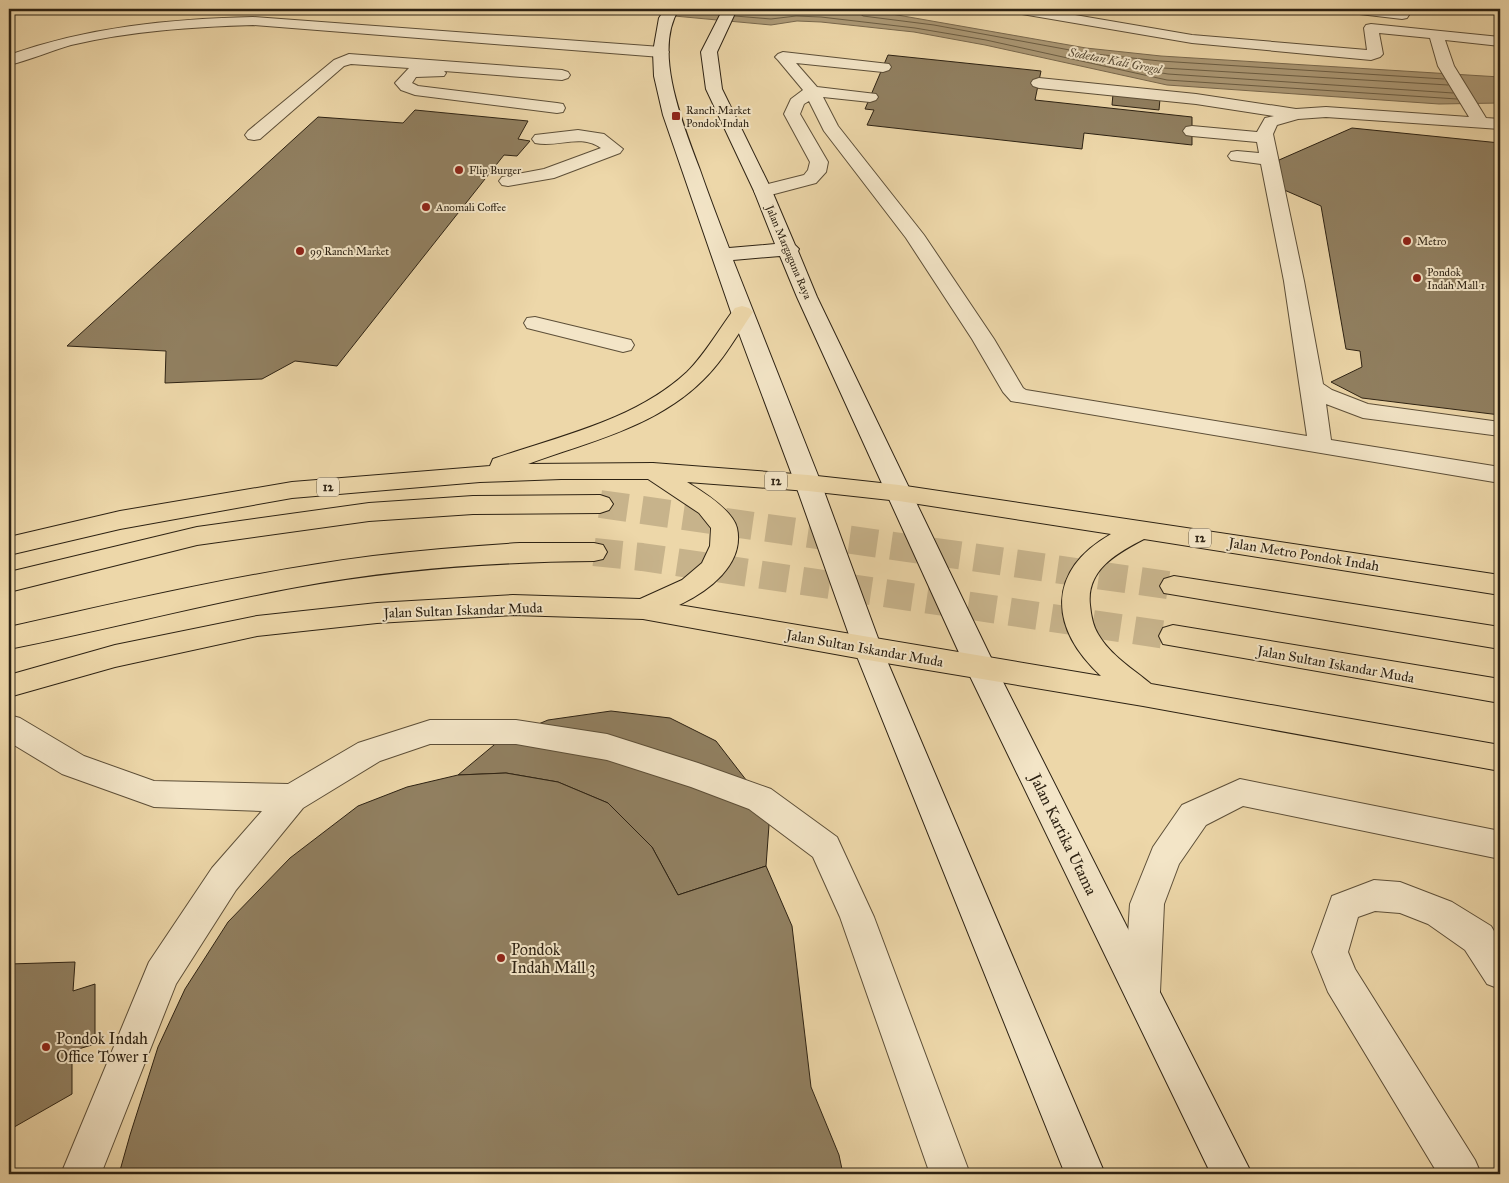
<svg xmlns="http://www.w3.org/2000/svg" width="1509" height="1183" viewBox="0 0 1509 1183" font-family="'IM FELL Great Primer',serif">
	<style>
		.water { fill: #ac9976; stroke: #79694e }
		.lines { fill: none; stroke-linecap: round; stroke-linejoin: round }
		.shore { stroke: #6c5e44; stroke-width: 1 }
		.building { fill: #918061; stroke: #2d2213 }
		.trunk-tunnel { stroke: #c7b38b; stroke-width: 28; stroke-dasharray: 28 14; stroke-linecap: butt }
		.service-casing { stroke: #5d4f38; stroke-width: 2 }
		.secondary-casing { stroke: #2d2213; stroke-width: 2 }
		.trunk-casing { stroke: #2d2213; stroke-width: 2 }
		.service { fill: #f3e5c7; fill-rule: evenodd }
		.secondary { fill: #f3e5c7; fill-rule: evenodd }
		.trunk { fill: #edd7a9; fill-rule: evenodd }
		.poi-dot { fill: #8f2418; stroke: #f3e5c7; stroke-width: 2 }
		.labels { text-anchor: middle; stroke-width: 4; stroke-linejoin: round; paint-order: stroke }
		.far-poi-label { font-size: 11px; fill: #2d2213; stroke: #f3e5c7; text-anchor: start }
		.far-street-label { font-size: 11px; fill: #2d2213; stroke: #f3e5c7 }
		.far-water-label { font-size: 12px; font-style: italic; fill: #594c36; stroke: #f3e5c7 }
		.shield { fill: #f3e5c7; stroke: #685c49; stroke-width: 1 }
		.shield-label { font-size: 12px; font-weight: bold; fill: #2d2213 }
		.street-label { font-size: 14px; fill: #2d2213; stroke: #f3e5c7 }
		.near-street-label { font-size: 16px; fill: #2d2213; stroke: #f3e5c7 }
		.near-poi-label { font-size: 16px; fill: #2d2213; stroke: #f3e5c7; text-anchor: start }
	</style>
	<rect width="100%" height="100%" fill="#edd7a9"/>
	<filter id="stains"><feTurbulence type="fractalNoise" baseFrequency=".004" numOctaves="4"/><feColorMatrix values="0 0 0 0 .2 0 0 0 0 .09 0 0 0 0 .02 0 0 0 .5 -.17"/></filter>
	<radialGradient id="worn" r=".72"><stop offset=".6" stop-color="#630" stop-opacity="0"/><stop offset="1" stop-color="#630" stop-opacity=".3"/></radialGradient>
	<polygon class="water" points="599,9 822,9 886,13 1086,48 1161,56 1500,77 1500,103 1439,104 1167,85 985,45 914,32 821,22 797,21 771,25"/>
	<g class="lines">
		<g class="shore">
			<polyline points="858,9 859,13 863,16 934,25 1086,53 1160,61 1444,79"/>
			<polyline points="738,10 771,13 797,10 849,14 851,9"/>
			<polyline points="735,16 771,19 796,16 821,17 915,28 986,40 1167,80 1457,99"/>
			<polyline points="1448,85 1163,68 1161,70 1162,73 1168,74 1453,93"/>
		</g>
	</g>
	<g class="building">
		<polygon points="888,55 1041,71 1035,100 1192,117 1192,145 1084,133 1082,149 867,125 874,110 865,109"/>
		<polygon points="1113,94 1160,99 1159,110 1112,105"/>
		<polygon points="415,110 528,121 518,139 530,141 517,156 504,155 337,366 295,361 262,379 165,383 166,351 67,346 318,117 403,123"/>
		<polygon points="1352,128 1500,143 1500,415 1362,398 1331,382 1362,367 1360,351 1346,349 1321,206 1282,189 1279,160"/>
		<polygon points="611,711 670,718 716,741 750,785 769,825 766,866 678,895 652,847 608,803 558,782 506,773 458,775 500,740 548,720"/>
		<polygon points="506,773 558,782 608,803 652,847 678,895 766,866 792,926 811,1087 839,1155 843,1174 119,1174 130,1135 158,1047 185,989 228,922 290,858 358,806 407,787 458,775"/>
		<polygon points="75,962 73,991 95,984 95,1044 72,1051 72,1094 9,1130 9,964"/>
	</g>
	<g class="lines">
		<g class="trunk-tunnel">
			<polyline points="600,504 1174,586"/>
			<polyline points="594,552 642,557 1173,636"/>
		</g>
		<g class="service-casing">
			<g id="service">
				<polygon points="1009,9 1040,9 1192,35 1367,50 1364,28 1366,25 1371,24 1500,37 1500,46 1445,40 1454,66 1486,118 1500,119 1500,129 1326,117 1298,119 1277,125 1273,134 1304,281 1323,384 1332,390 1368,404 1500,422 1500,436 1363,418 1326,404 1331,440 1500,467 1500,483 1011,401 1003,392 972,339 906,238 824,131 809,101 804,104 800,114 828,162 826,172 816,183 763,197 756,195 754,191 756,187 804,175 808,170 810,162 784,114 791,99 803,90 778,60 775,57 778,54 783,52 889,64 891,67 889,70 883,72 796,63 817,87 876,94 878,97 876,100 870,102 823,97 838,126 924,235 994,339 1023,388 1026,390 1307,436 1284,281 1261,164 1231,160 1228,156 1231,152 1237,151 1259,153 1257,142 1192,136 1186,135 1183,131 1186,127 1192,126 1257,132 1265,118 1274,116 1196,104 1039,88 1033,86 1031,83 1033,80 1039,78 1196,94 1296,109 1326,107 1469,117 1438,66 1430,38 1379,33 1383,54 1380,57 1371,60 1192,43 1016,13 1011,12"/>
				<polygon points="1344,9 1386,9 1407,12 1409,15 1407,18 1402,19 1351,13 1346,12"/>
				<path d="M253,17L661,47L666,49L669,52L666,55L661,57L253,25C192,27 130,31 71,45C50,51 30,60 9,65V55C88,27 170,19 253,17Z"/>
				<polygon points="349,54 562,70 568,72 570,75 568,78 562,80 444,71 446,73 444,76 416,77 412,83 418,86 557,103 563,104 565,108 563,112 557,113 415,95 401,90 395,83 409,68 351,64 344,66 260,139 254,140 248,139 245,135 248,131 334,60"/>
				<path d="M578,130L604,134L623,149L620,153L554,178L508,186L502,185L499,181L502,177L544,169L601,148C580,133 558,148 535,143L532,139L535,135Z"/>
				<polygon points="535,317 631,340 634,345 631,350 623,352 527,328 524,323 527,318"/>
				<polygon points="9,715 20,718 84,756 154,781 288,784 358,743 430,720 516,720 607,734 698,763 771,789 837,837 874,917 970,1174 930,1174 840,917 813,857 749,809 691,787 607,760 516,744 430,744 380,761 303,808 236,890 176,984 101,1174 61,1174 149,962 212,868 262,811 154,807 62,774 9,742"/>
				<polygon points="1240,779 1500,831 1500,859 1243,806 1206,825 1179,864 1164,904 1160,992 1155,1004 1142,1010 1129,1004 1124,992 1130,904 1153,847 1182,805"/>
				<polygon points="1374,880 1400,882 1452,902 1491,926 1500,941 1500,989 1487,984 1465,950 1428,924 1400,913 1375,911 1358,917 1348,952 1355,969 1475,1160 1481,1174 1438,1174 1328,992 1312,952 1332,896"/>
			</g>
		</g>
		<g class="secondary-casing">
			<path id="secondary" d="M665,9H679C652,51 684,127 700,170C709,196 719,222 729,248L775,244L754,191L706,89L701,52L723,9H737L717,52L722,89L772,191L795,245L799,249L798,251L817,297L996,668L1252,1174H1211L966,668L797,297L780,256L733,260L821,483L882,649L1105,1174H1065L854,649L795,483L731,312L663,115L654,76L653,52L659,18Z"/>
		</g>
		<g class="trunk-casing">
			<g id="trunk">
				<path d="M742,306L749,308L753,312C737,335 723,361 703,380C656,427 588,442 528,464L653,463L808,475L899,485L1500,575V595L1144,539C1117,553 1086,570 1090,605C1091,615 1093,626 1098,634C1110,655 1133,669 1151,684L1500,745V771L1143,706L868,660L643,619L513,615L377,623L257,636L115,667L9,697V675L115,645L257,616L377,603L513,595L640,599L682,580L702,563L710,546L711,528L699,513L648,479H561L480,482L292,498L120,529L9,555V537L120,511L292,482L490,466L493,459C559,436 634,421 687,372C706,353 719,329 735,308ZM687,482L808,491L899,501L1111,534C1046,571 1049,628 1101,676L679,605C707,592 745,565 737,528C733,510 702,491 687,482Z"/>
				<polygon points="600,495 609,498 613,504 609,510 600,513 473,514 369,521 197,545 9,592 9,572 197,527 369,503 473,496"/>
				<path d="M520,543H594L603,545L607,552L603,559L594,561C494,562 395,569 297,587C200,605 105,630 9,649V627C129,600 250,572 373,556C422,550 471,546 520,543Z"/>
				<polygon points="1174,576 1500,627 1500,649 1164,593 1160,586 1164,579"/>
				<polygon points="1173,625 1500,679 1500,703 1163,644 1159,636 1163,628"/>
			</g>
		</g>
		<use href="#service" class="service"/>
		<use href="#secondary" class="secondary"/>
		<use href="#trunk" class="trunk"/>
	</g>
	<g class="poi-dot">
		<rect x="671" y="111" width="10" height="10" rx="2.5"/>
		<circle cx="459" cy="170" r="5"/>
		<circle cx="426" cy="207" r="5"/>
		<circle cx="1407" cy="241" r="5"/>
		<circle cx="300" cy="251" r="5"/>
		<circle cx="1417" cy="278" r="5"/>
		<circle cx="501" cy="958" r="5"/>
		<circle cx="46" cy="1047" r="5"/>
	</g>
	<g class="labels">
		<g class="far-poi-label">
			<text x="686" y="114">Ranch Market<tspan x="686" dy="13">Pondok Indah</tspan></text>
			<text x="469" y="174">Flip Burger</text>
			<text x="436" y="211">Anomali Coffee</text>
			<text x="1417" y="245">Metro</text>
			<text x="310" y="255">99 Ranch Market</text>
			<text x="1427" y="276">Pondok<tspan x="1427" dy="13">Indah Mall 1</tspan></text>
		</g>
		<g class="far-street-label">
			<text transform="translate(789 252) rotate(67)" y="4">Jalan Margaguna Raya</text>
		</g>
		<g class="far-water-label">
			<text transform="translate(1115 61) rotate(11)" y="4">Sodetan Kali Grogol</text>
		</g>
		<g class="shield">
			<rect x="765" y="471.5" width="22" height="19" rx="4"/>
			<rect x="317" y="477.5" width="22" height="19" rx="4"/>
			<rect x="1189" y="528.5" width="22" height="19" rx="4"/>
		</g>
		<g class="shield-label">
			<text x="776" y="485">12</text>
			<text x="328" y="491">12</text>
			<text x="1200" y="542">12</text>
		</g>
		<g class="street-label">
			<text transform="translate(1304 554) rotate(9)" y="5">Jalan Metro Pondok Indah</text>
			<text transform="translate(463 610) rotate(-2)" y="5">Jalan Sultan Iskandar Muda</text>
			<text transform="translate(865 648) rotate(10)" y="5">Jalan Sultan Iskandar Muda</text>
			<text transform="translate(1336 664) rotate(10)" y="5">Jalan Sultan Iskandar Muda</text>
		</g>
		<g class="near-street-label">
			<text transform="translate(1064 834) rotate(64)" y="6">Jalan Kartika Utama</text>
		</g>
		<g class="near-poi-label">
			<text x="511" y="955">Pondok<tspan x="511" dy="18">Indah Mall 3</tspan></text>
			<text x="56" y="1044">Pondok Indah<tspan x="56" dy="18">Office Tower 1</tspan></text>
		</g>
	</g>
	<rect width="1509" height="1183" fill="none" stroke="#edd7a9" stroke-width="30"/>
	<rect x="10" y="10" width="1489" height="1163" fill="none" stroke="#2d2213" stroke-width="2.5"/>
	<rect x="15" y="15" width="1479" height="1153" fill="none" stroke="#2d2213"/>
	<rect width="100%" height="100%" filter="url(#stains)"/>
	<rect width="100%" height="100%" fill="url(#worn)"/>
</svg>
